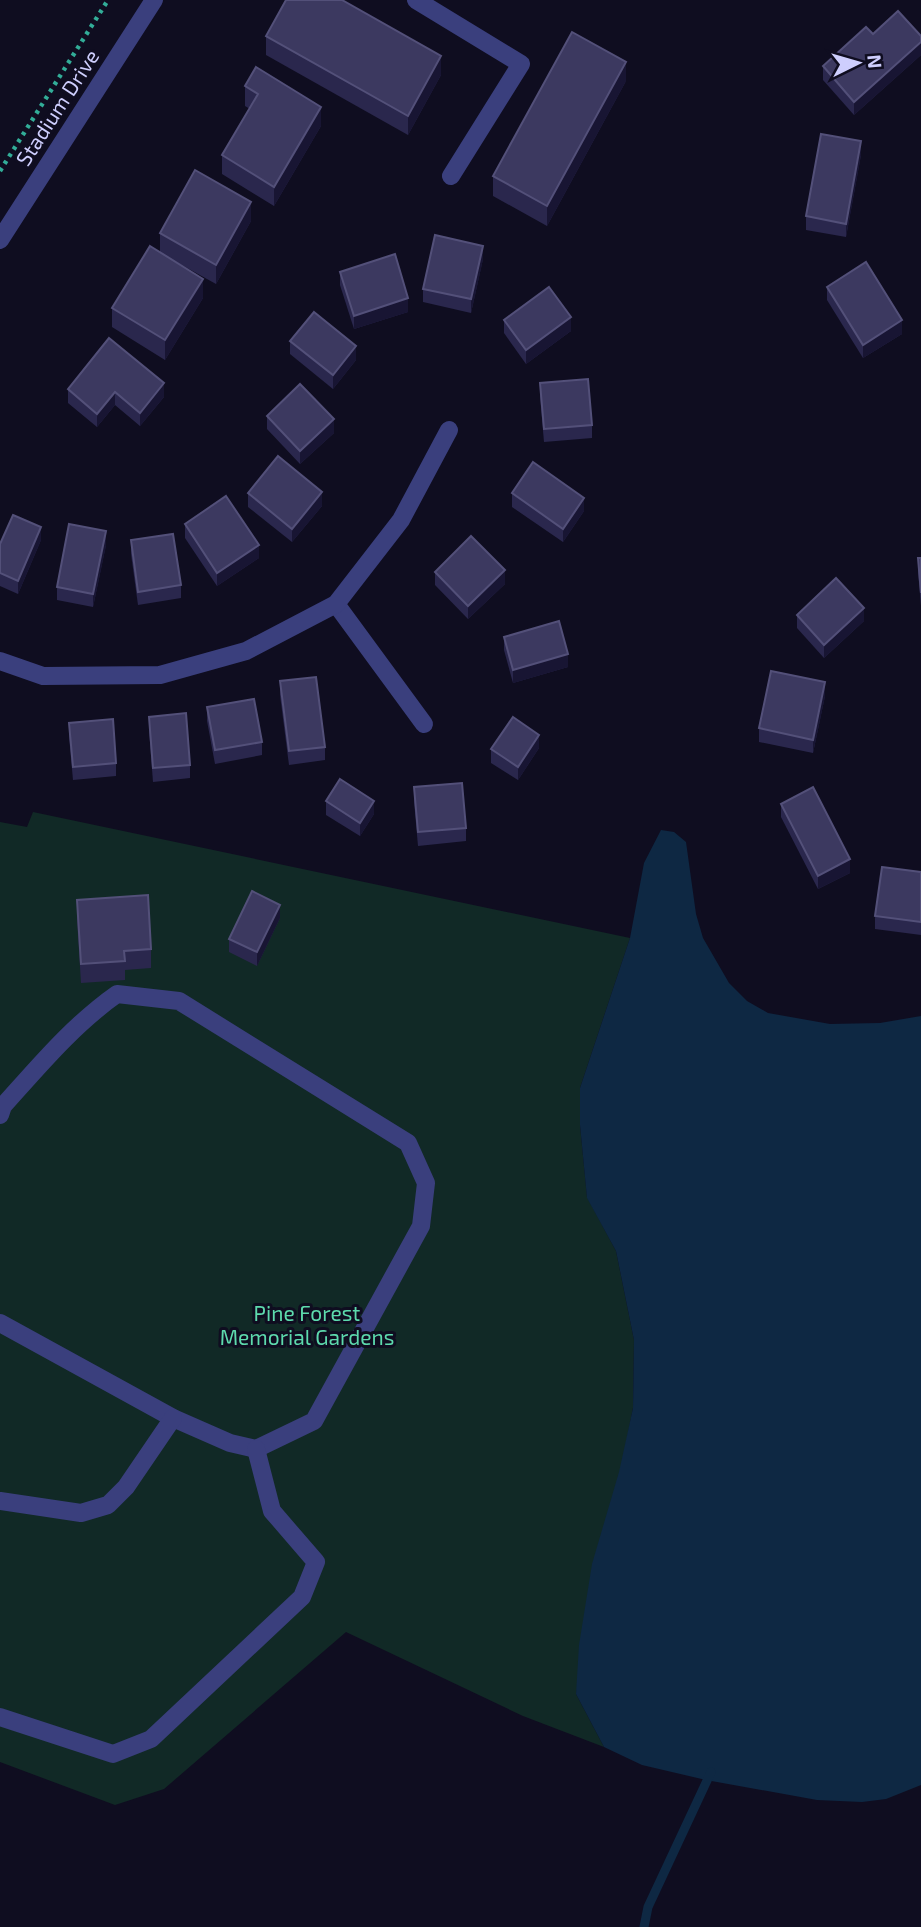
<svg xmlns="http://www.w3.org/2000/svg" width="921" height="1927" viewBox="0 0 921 1927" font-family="'Exo 2',sans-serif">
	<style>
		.green { fill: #112926 }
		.water { fill: #0e2843 }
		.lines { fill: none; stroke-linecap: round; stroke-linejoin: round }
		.stream { stroke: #0e2843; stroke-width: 9 }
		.path { stroke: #32ad98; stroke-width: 4.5; stroke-dasharray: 3.5 5; stroke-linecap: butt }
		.service { stroke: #3a3f7d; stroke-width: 18 }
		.minor { stroke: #3a3f7d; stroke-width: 18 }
		.tertiary { stroke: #3a3f7d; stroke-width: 18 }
		.wall { fill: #2a274d }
		.shaded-wall { fill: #181533 }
		.building { fill: #3c3960; stroke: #535079; stroke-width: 2 }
		.labels { text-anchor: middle; stroke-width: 6; stroke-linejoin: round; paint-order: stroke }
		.street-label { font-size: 21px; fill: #cecefd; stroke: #0f0d20 }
		.park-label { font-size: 21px; fill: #5ddaad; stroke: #0f0d20 }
	</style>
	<rect width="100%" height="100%" fill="#0f0d20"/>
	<polygon class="green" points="33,812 630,938 580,1088 580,1125 587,1197 616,1251 634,1340 633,1408 576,1694 604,1747 523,1716 346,1632 164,1789 115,1805 0,1762 0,822 27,827"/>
	<polygon class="water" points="661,830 674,832 686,842 696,914 703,938 729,983 747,1001 768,1013 830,1024 880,1023 921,1016 921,1785 886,1799 862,1802 817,1800 706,1780 642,1765 604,1747 576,1694 579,1645 592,1564 619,1472 633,1408 634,1340 616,1251 587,1198 580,1125 580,1088 630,938 644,863"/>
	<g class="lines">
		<polyline class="stream" points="644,1927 648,1907 711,1772"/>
		<polyline class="path" points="0,171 108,0"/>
		<g class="service">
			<path d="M0,1115L3,1106C39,1066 73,1025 117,994L179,1001L408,1143L426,1183L421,1226L314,1421L256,1449L230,1443L173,1418L0,1323"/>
			<polyline points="0,1501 81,1513 108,1505 126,1487 173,1418"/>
			<polyline points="0,1717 113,1754 151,1739 302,1597 316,1562 272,1511 256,1449"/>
		</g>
		<g class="minor">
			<polyline points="416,0 521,64 451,176"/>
			<polyline points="336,604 424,724"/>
			<polyline points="0,661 43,676 160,675 246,651 336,604 401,520 449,430"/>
		</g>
		<polyline class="tertiary" points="0,240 154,0"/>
	</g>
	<g class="wall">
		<polygon points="873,34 921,36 921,55 854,115 823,80 823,66"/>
		<polygon points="266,36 441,75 408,135 266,55"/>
		<polygon points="626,81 547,226 493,196 493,176"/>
		<polygon points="245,86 321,126 274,206 222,174 222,155 250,109 245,106"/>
		<polygon points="861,155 846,237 806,230 806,216"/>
		<polygon points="251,221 216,284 162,254 203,298 165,360 112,327 112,308 160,253 160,233"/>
		<polygon points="483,259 471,313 423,302 423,289"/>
		<polygon points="340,272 408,312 354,329 340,285"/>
		<polygon points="827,287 902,334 863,358 827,300"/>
		<polygon points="504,320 571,331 526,364 504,333"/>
		<polygon points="109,338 164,397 140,426 115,405 97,427 68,403 68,389"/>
		<polygon points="290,341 356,360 333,389 290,354"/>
		<polygon points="540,383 592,425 592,438 544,442 540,396"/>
		<polygon points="267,416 334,433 300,464 267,429"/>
		<polygon points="248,493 322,506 292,542 248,507"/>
		<polygon points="512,493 584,511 563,542 512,507"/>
		<polygon points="185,524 259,558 217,586 185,538"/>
		<polygon points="41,540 18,594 0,586 0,544"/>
		<polygon points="131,540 181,585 181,598 138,605 131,554"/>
		<polygon points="106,545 93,607 57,600 57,587"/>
		<polygon points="918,558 921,558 921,606 918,572"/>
		<polygon points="435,572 505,584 468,619 435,585"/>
		<polygon points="797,615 864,621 824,658 797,628"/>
		<polygon points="504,637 568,667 513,683 504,650"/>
		<polygon points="280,681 325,747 325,760 289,765 280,695"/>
		<polygon points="825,696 813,753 759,742 759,728"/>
		<polygon points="207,707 262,742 262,755 215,764 207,721"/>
		<polygon points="149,717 190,765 190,778 153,782 149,730"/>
		<polygon points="69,723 116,763 116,776 73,780 69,736"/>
		<polygon points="539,748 518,780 491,763 491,749"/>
		<polygon points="414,787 466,828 466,841 418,846 414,801"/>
		<polygon points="326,801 374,814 360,836 326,815"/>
		<polygon points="781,804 850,873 818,889 781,817"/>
		<polygon points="921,872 921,935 875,929 875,916"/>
		<polygon points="77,900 151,949 151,968 125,970 125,980 81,983 77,919"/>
		<polygon points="280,918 257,966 229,952 229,939"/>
	</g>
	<g class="shaded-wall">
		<polygon points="921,42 921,55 854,115 854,102"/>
		<polygon points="441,56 441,75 408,135 408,116"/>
		<polygon points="626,62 626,81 547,226 547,206"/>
		<polygon points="321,107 321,126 274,206 274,187"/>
		<polygon points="861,141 861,155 846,237 846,224"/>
		<polygon points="251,202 251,221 216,284 216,265"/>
		<polygon points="483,246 483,259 471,313 471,299"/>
		<polygon points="203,279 203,298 165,360 165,340"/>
		<polygon points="408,298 408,312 354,329 354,316"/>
		<polygon points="571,317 571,331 526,364 526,350"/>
		<polygon points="902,320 902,334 863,358 863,345"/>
		<polygon points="356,346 356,360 333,389 333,375"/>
		<polygon points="164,383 164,397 140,426 140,413"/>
		<polygon points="115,392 115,405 97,427 97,414"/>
		<polygon points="334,419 334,433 300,464 300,451"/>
		<polygon points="322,492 322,506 292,542 292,529"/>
		<polygon points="584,498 584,511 563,542 563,529"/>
		<polygon points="41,527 41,540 18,594 18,581"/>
		<polygon points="106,531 106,545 93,607 93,594"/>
		<polygon points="259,545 259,558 217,586 217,573"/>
		<polygon points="505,570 505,584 468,619 468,606"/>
		<polygon points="864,608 864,621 824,658 824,645"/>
		<polygon points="568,654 568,667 513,683 513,670"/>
		<polygon points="825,682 825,696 813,753 813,740"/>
		<polygon points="539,735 539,748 518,780 518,767"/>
		<polygon points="374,801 374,814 360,836 360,823"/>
		<polygon points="850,859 850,873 818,889 818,876"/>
		<polygon points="280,905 280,918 257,966 257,952"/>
	</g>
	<g class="building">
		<polygon points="286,0 342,0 441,56 408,116 266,36"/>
		<polygon points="898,11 921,36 921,42 854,102 823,66 866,27 873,34"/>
		<polygon points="572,32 626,62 547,206 493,176"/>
		<polygon points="256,67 321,107 274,187 222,155 258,94 245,86"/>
		<polygon points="821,134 861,141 846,224 806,216"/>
		<polygon points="195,170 251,202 216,265 160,233"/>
		<polygon points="435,235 483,246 471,299 423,289"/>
		<polygon points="150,246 203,279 165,340 112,308"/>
		<polygon points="395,254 408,298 354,316 340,272"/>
		<polygon points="866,262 902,320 863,345 827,287"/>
		<polygon points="549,287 571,317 526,350 504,320"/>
		<polygon points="314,312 356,346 333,375 290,341"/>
		<polygon points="109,338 164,383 140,413 115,392 97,414 68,389"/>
		<polygon points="588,379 592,425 544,429 540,383"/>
		<polygon points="300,384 334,419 300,451 267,416"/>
		<polygon points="278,456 322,492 292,529 248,493"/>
		<polygon points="533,462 584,498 563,529 512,493"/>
		<polygon points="226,496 259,545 217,573 185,524"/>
		<polygon points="13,515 41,527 18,581 0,573 0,544"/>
		<polygon points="69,524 106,531 93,594 57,587"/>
		<polygon points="173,534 181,585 138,592 131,540"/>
		<polygon points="471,536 505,570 468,606 435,572"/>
		<polygon points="918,558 921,558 921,593"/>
		<polygon points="836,578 864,608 824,645 797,615"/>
		<polygon points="559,621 568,654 513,670 504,637"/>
		<polygon points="771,671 825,682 813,740 759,728"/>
		<polygon points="316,677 325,747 289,751 280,681"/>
		<polygon points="254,699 262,742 215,750 207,707"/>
		<polygon points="186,713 190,765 153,768 149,717"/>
		<polygon points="513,717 539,735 518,767 491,749"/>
		<polygon points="113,719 116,763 73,767 69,723"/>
		<polygon points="340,779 374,801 360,823 326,801"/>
		<polygon points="462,783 466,828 418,832 414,787"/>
		<polygon points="813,787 850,859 818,876 781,804"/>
		<polygon points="882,867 921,872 921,922 875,916"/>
		<polygon points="252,891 280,905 257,952 229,939"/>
		<polygon points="148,895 151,949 124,951 125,961 81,964 77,900"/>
	</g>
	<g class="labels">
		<g class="street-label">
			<text transform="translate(58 108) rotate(-57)" y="7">Stadium Drive</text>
		</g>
		<g class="park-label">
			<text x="307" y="1321">Pine Forest<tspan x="307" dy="24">Memorial Gardens</tspan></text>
		</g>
	</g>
	<g transform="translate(858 63) rotate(85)" stroke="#0f0d20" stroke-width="5" paint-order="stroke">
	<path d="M0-5L12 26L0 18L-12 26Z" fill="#cecefd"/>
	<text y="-10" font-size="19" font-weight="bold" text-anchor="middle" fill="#cecefd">N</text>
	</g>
</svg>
